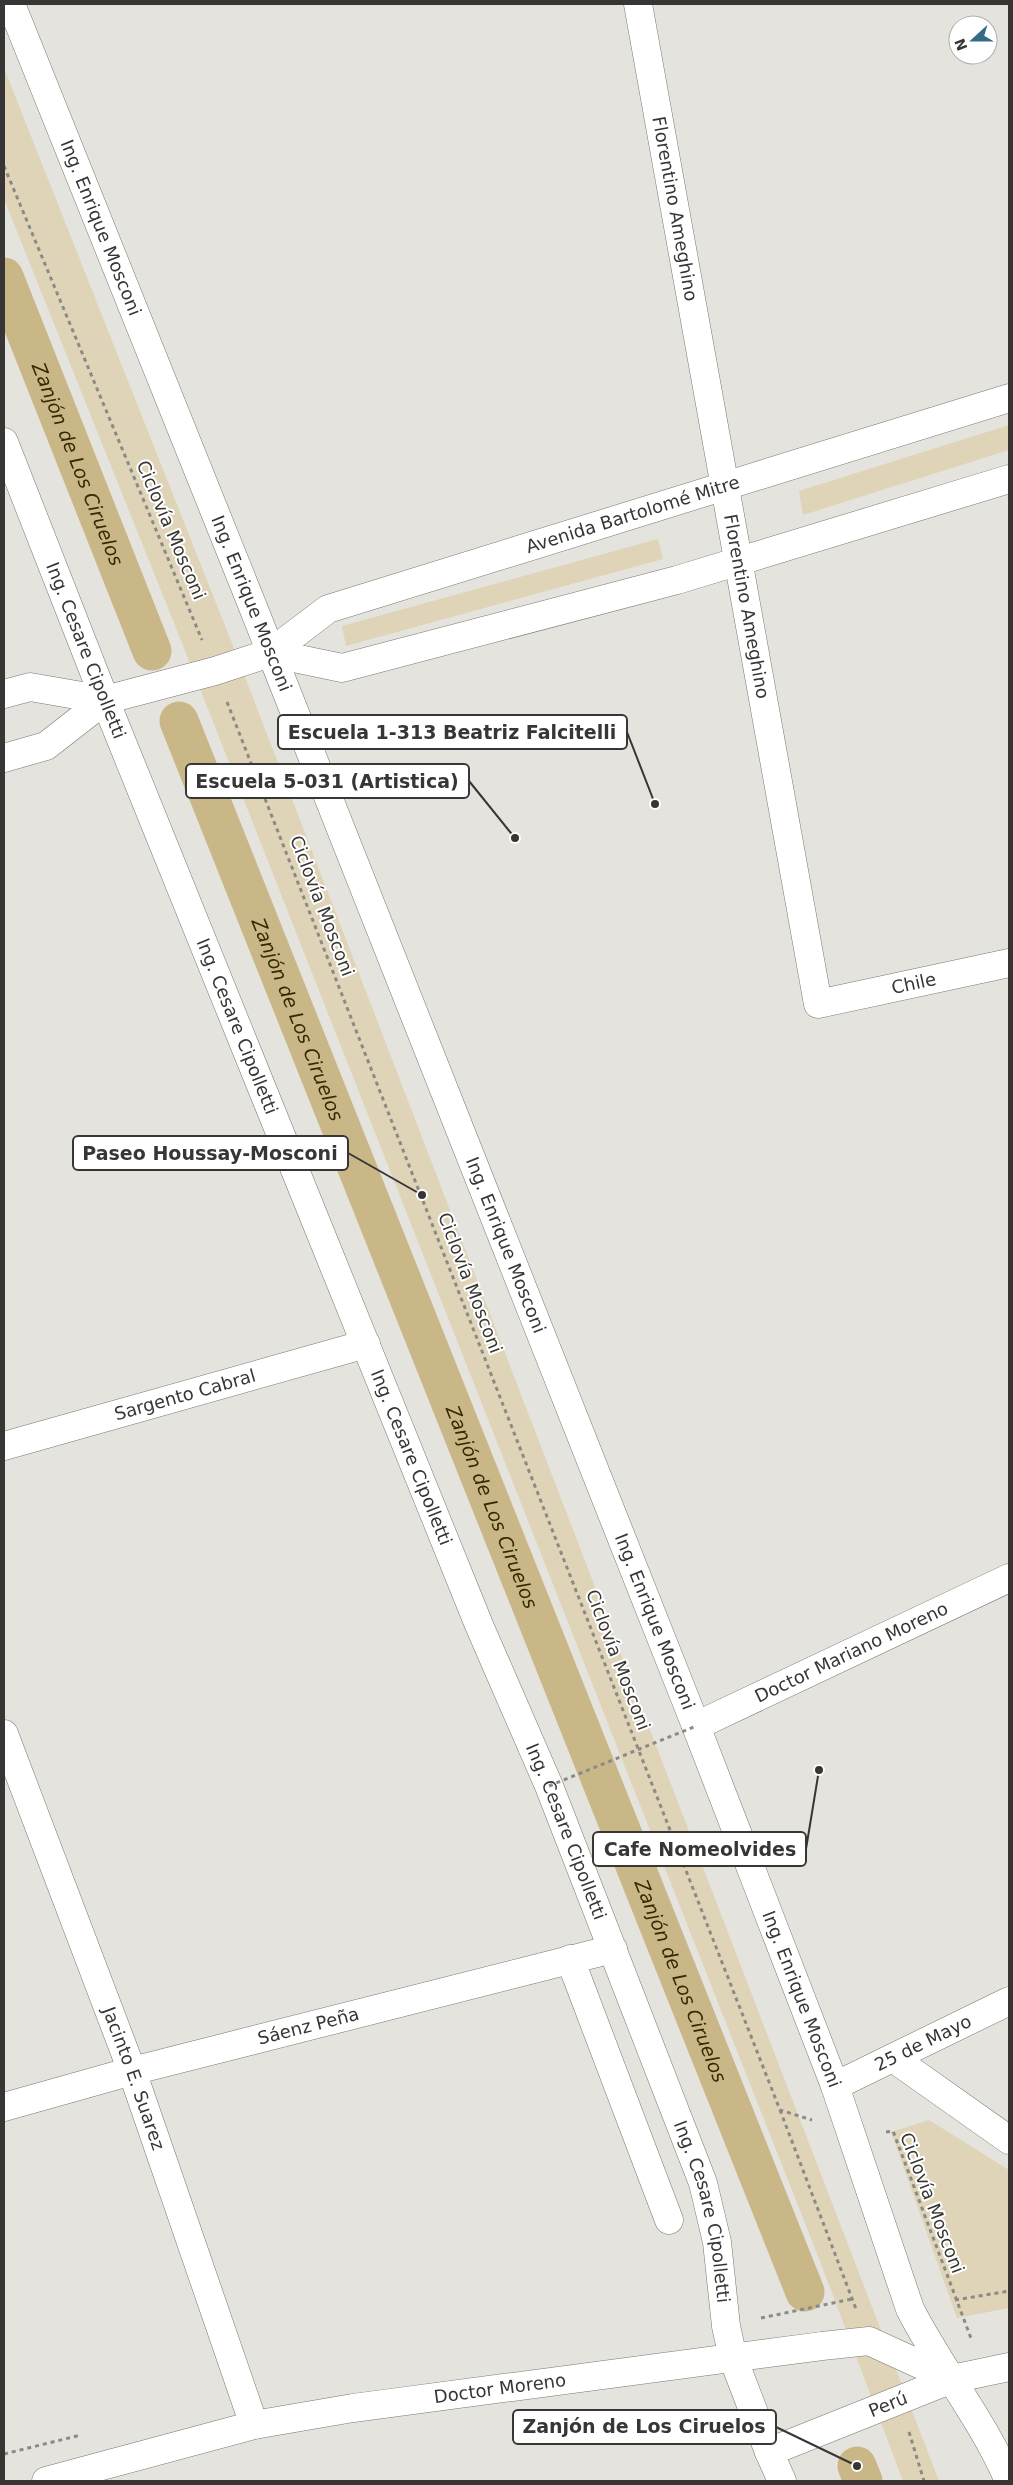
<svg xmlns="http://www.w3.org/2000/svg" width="1013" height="2485" viewBox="0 0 1013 2485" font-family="'DejaVu Sans',sans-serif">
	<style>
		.green { fill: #dfd4b7 }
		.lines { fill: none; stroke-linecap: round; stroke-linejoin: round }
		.canal { stroke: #c9b788; stroke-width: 39 }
		.minor-casing { stroke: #797772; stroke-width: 29 }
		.tertiary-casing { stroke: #797772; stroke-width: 29 }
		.secondary-casing { stroke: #797772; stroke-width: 29 }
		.path { stroke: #8c8a86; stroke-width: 3; stroke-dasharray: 4 4; stroke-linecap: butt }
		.minor { stroke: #fff; stroke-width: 28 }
		.tertiary { stroke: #fff; stroke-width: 28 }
		.secondary { stroke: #fff; stroke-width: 28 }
		.path-bridge { stroke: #8c8a86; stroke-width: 3; stroke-dasharray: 4 4; stroke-linecap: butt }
		.labels { text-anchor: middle; stroke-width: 4; stroke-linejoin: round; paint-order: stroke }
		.street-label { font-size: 18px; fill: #373634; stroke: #fff }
		.water-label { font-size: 19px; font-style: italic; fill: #362901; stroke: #fff }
		.leader { fill: none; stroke: #373634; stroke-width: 2 }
		.callout-dot { fill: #373634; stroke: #fff; stroke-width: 2 }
		.callout { fill: #fff; stroke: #373634; stroke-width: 2 }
		.callout-label { font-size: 19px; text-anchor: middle; font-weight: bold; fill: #373634 }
	</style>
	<rect width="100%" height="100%" fill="#e5e3dd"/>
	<g class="green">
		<polygon points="4,68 235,651 939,2481 903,2481 823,2269 614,1739 180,638 4,199"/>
		<polygon points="1009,425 1009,450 803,515 799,491"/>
		<polygon points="658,539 663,559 346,646 342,626"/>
		<polygon points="929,2120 1009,2170 1009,2308 957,2318 891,2132"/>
	</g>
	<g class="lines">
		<g class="canal">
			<path id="s1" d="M4,277L152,651"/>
			<path id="s2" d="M179,721L805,2292"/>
			<polyline points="857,2466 863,2481"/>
		</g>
		<g class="minor-casing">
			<g id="minor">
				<path id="s3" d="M638,4L818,1004L1009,963"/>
				<path id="s4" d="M4,1446L366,1344"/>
				<path id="s5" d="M696,1726L1009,1578"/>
				<path id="s6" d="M4,1734L132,2071L254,2425"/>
				<polyline points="570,1959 669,2220"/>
				<polyline points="893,2058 1009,2140"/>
				<path id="s7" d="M835,2086L1009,2001"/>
				<path id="s8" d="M4,2107L132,2071L613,1949"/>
			</g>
		</g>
		<g class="tertiary-casing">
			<g id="tertiary">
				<path id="s9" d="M11,4L251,602L696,1726L835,2086L910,2309C940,2368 983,2420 1009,2481"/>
				<path id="s10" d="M4,442L105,700L479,1625L549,1786L703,2183L717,2242L726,2326L733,2358L769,2452"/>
				<polyline points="270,653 342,668 677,580 1009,479"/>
				<polyline points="4,694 30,687 105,700"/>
				<path id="s11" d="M4,758L46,746L105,700L215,671L270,653L328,609L1009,398"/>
			</g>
		</g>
		<g class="secondary-casing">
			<g id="secondary">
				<path id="s12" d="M46,2481L254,2425L353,2408L822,2346L869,2341L952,2379"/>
				<path id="s13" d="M782,2481L769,2452L952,2379L1009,2367"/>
			</g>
		</g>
		<g class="path">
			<polyline points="4,166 202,640"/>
			<polyline points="227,702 780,2110 812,2120"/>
			<polyline points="780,2110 856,2309"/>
			<polyline points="886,2132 893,2131 972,2341"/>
			<polyline points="955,2300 1009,2291"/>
			<polyline points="761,2318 852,2299"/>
			<polyline points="909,2432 924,2481"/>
			<polyline points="4,2454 81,2435"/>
		</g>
		<use href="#minor" class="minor"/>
		<use href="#tertiary" class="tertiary"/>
		<use href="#secondary" class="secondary"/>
		<polyline class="path-bridge" points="549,1786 696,1726"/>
	</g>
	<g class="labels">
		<g class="street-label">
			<text dy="6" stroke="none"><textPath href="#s3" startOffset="208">Florentino Ameghino</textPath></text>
			<text dy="6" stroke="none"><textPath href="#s9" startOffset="241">Ing. Enrique Mosconi</textPath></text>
			<text dy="6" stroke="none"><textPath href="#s11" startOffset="682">Avenida Bartolomé Mitre</textPath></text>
			<text transform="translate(171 530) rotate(67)" y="6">Ciclovía Mosconi</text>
			<text dy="6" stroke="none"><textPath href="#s9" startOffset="646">Ing. Enrique Mosconi</textPath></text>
			<text dy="6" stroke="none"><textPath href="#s3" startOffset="612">Florentino Ameghino</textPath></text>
			<text dy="6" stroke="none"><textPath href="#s10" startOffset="224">Ing. Cesare Cipolletti</textPath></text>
			<text transform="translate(322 906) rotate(69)" y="6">Ciclovía Mosconi</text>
			<text dy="6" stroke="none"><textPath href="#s3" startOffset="1114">Chile</textPath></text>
			<text dy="6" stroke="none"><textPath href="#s10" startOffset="629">Ing. Cesare Cipolletti</textPath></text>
			<text dy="6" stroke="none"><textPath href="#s9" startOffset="1336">Ing. Enrique Mosconi</textPath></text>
			<text transform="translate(470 1283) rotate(69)" y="6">Ciclovía Mosconi</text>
			<text dy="6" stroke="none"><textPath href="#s4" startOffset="188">Sargento Cabral</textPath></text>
			<text dy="6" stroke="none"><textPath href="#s10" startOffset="1094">Ing. Cesare Cipolletti</textPath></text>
			<text dy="6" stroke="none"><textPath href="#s9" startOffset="1741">Ing. Enrique Mosconi</textPath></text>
			<text dy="6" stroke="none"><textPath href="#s5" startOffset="172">Doctor Mariano Moreno</textPath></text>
			<text transform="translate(618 1660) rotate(69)" y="6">Ciclovía Mosconi</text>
			<text dy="6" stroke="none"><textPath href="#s10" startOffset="1499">Ing. Cesare Cipolletti</textPath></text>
			<text dy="6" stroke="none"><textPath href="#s9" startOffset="2146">Ing. Enrique Mosconi</textPath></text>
			<text dy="6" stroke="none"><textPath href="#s8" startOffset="315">Sáenz Peña</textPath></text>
			<text dy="6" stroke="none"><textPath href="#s7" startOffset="98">25 de Mayo</textPath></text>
			<text dy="6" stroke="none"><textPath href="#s6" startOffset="368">Jacinto E. Suarez</textPath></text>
			<text transform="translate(932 2203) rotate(69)" y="6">Ciclovía Mosconi</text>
			<text dy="6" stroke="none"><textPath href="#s10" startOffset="1904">Ing. Cesare Cipolletti</textPath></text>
			<text dy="6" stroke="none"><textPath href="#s12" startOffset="464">Doctor Moreno</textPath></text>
			<text dy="6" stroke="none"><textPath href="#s13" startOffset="160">Perú</textPath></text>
		</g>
		<g class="water-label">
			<text dy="7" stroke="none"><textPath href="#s1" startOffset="201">Zanjón de Los Ciruelos</textPath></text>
			<text dy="7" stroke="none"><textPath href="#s2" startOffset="321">Zanjón de Los Ciruelos</textPath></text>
			<text dy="7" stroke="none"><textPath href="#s2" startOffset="846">Zanjón de Los Ciruelos</textPath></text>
			<text dy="7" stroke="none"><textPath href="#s2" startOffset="1356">Zanjón de Los Ciruelos</textPath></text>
		</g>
	</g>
	<path class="leader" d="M655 804L627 732M515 838L469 781M422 1195L348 1153M819 1770L806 1849M857 2466L776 2427"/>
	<g class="callout-dot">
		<circle cx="655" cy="804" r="5"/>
		<circle cx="515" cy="838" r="5"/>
		<circle cx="422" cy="1195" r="5"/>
		<circle cx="819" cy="1770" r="5"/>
		<circle cx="857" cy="2466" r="5"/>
	</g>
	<g class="callout">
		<rect x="278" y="715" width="349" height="34" rx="5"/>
		<rect x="186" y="764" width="283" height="34" rx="5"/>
		<rect x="73" y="1136" width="275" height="34" rx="5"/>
		<rect x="593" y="1832" width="213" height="34" rx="5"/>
		<rect x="513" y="2410" width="263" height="34" rx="5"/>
	</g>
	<g class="callout-label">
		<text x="452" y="739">Escuela 1-313 Beatriz Falcitelli</text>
		<text x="327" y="788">Escuela 5-031 (Artistica)</text>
		<text x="210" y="1160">Paseo Houssay-Mosconi</text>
		<text x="700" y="1856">Cafe Nomeolvides</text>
		<text x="644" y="2433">Zanjón de Los Ciruelos</text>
	</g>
	<rect width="1013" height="2485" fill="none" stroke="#373634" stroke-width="10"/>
	<g transform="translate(973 40) rotate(249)"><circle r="24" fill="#ffffff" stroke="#afafae"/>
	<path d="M0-4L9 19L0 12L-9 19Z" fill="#346b86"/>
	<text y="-8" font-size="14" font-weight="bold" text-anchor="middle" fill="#373634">N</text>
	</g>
</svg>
